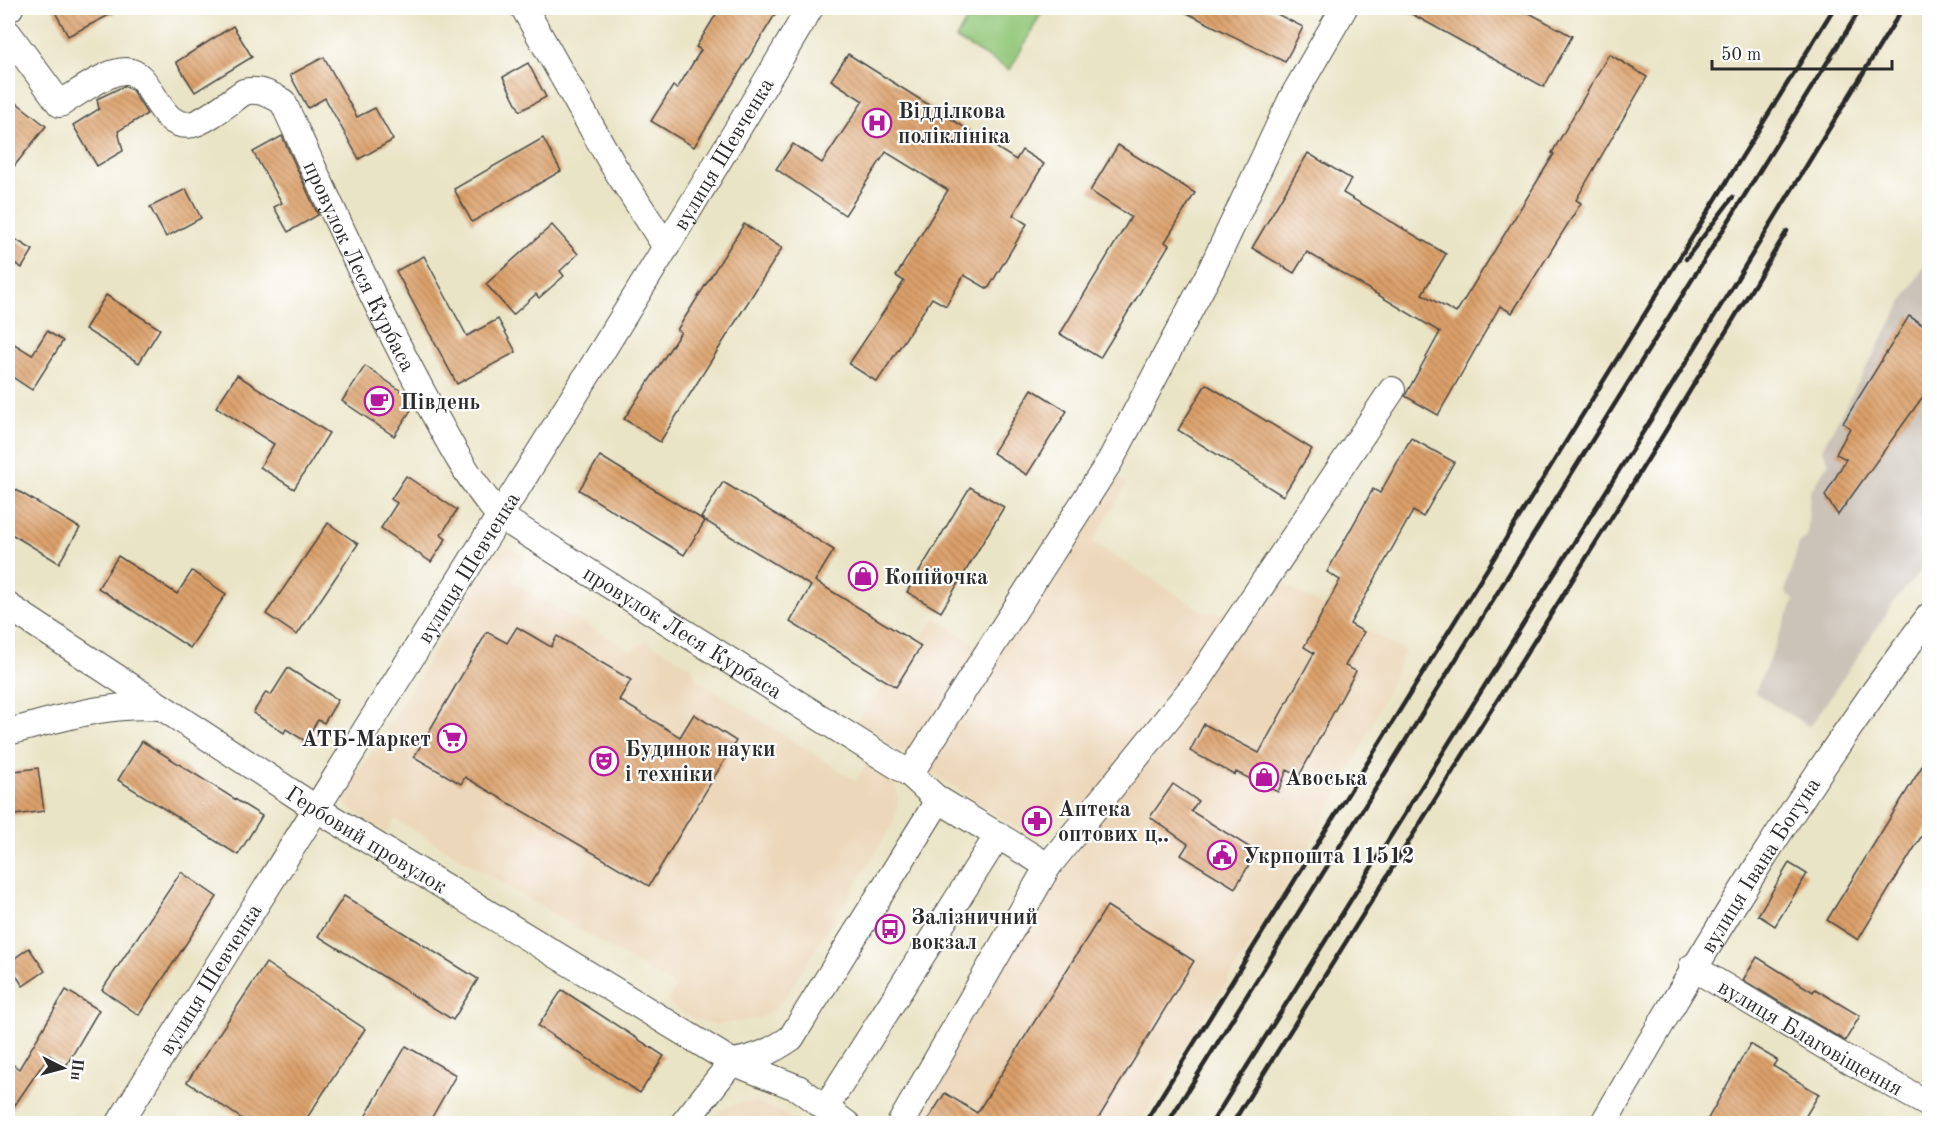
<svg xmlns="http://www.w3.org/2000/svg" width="1937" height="1131" viewBox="0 0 1937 1131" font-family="'Old Standard TT',serif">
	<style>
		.built { fill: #ecd7ba }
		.industrial { fill: #cbc2b8 }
		.green { fill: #92c778; stroke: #5e7952; stroke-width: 1.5 }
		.building { fill: url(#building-back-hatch) }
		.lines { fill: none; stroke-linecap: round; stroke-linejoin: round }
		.minor-casing { stroke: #484742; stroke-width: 28 }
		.minor { stroke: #fff; stroke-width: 26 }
		.rail { stroke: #2b2b2b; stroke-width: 4.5 }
		.labels { text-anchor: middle; stroke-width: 4.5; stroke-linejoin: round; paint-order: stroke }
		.poi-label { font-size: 22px; font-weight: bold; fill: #2b2b2b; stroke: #fff; text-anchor: start }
		.street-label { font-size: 22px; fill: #2b2b2b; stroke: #fff }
	</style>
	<defs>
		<pattern id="building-back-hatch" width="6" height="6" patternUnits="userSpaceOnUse" patternTransform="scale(1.5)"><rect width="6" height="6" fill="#dca06a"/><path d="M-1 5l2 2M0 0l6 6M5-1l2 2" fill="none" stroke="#b38357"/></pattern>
	</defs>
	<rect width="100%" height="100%" fill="#fff"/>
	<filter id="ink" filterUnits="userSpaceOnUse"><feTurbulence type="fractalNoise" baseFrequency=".0167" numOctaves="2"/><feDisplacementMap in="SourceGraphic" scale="12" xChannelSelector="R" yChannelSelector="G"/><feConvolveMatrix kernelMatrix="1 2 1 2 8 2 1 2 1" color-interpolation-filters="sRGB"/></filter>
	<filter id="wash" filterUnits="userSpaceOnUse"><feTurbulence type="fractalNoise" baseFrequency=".008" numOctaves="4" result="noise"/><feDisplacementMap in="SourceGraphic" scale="24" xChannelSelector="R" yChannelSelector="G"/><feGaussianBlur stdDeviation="1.35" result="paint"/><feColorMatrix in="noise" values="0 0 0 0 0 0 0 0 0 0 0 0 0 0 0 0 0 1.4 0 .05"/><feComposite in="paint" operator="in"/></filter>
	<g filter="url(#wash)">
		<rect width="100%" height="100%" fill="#eae4c6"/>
		<g class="built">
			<polygon points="1106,469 1127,484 1092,542 1205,612 1228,614 1278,581 1405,651 1357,757 1297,869 1139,1123 902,1123 1095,823 1063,802 1038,838 1032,839 856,722 936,618 984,650"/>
			<polygon points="510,549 527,555 512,581 631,651 647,641 692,667 696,679 856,781 867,763 888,777 896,788 898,801 893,824 788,993 775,1009 760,1018 716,1025 693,1019 667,1002 676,987 395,819 386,833 345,805 345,794 498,551"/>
			<polygon points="756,1102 778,1111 797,1123 708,1123 720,1110 738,1103"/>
		</g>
		<polygon class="industrial" points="1929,258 1929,561 1897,598 1810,727 1755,693 1794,600 1785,592 1799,543 1807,537 1810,492 1829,462 1822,449 1904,299"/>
		<polygon class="green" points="973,8 1039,8 1043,10 1010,70 956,39"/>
		<g id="blocks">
			<g class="building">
				<polygon points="53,8 123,8 68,36"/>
				<polygon points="720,8 779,8 694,147 651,121 673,86 677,89 701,50 696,47"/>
				<polygon points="1177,8 1265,8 1303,27 1285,62"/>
				<polygon points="1401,8 1520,8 1572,36 1544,87"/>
				<polygon points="233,26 252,57 195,92 176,62"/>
				<polygon points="848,54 1016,160 1022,150 1044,164 1013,215 1027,224 988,289 964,275 946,306 932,298 877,382 849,364 904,281 896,276 948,190 886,152 845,215 776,169 793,144 822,163 863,101 831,80"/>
				<polygon points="1609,54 1647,77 1576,200 1581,203 1512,313 1500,306 1438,415 1405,396 1440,332 1307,252 1294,273 1252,248 1308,153 1351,179 1343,193 1446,254 1422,294 1456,313 1554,154 1552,153"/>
				<polygon points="324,57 357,117 375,108 393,140 359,159 325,98 308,108 290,75"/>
				<polygon points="528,63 546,97 520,111 503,77"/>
				<polygon points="124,86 132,90 147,114 118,131 123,151 97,166 73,125 99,109 97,99"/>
				<polygon points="17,103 46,126 8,174 8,115"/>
				<polygon points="282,136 318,215 288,232 274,207 282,203 253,152"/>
				<polygon points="543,138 561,171 472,222 454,189"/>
				<polygon points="1118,145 1195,193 1165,242 1169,245 1100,358 1060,334 1131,217 1090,191"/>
				<polygon points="186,189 201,218 166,237 150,207"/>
				<polygon points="744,224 782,248 660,442 624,419 681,332 677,330"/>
				<polygon points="552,225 578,254 560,271 564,276 539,298 536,294 513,315 486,284"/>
				<polygon points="8,235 33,250 22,268 8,259"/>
				<polygon points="424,256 467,336 498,319 516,352 457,384 396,271"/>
				<polygon points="106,295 160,329 139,363 85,329"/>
				<polygon points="1909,316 1929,329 1929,388 1838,515 1825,496 1846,459 1836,454 1850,428 1843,423"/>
				<polygon points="47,331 63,341 32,390 8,374 8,340 32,355"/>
				<polygon points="365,366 407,395 413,407 394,436 342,401"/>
				<polygon points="237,375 329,433 294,489 260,467 274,444 216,407"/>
				<polygon points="1206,384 1312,449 1283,496 1178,430"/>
				<polygon points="1032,389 1067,411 1027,475 993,453"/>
				<polygon points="1411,438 1454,462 1423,517 1413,511 1350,624 1364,632 1345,666 1356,671 1299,776 1287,770 1278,792 1236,772 1235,775 1190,751 1204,724 1259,753 1314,653 1304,647 1340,580 1327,572 1373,489 1380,493"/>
				<polygon points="600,456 705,521 684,555 579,490"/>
				<polygon points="406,476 457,510 441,535 446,539 431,562 381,528 397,503 391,499"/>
				<polygon points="723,482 834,550 815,581 921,646 896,687 790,622 811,586 701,518"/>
				<polygon points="8,485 80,528 59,563 8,532"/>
				<polygon points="970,487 1004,507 941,612 907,592"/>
				<polygon points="328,523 358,544 297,635 266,614"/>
				<polygon points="118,556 177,594 192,571 226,594 190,648 98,588"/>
				<polygon points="517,627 551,647 557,636 631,680 619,700 680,737 694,714 736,741 649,886 465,777 461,784 414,757 487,632 507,643"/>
				<polygon points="288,668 338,700 324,723 318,720 305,741 286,729 284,733 253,713 266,692 271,695"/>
				<polygon points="142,741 262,816 238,855 118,780"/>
				<polygon points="1929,755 1929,824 1858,940 1827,920"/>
				<polygon points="38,768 44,811 8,816 8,775 15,774 15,771"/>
				<polygon points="1173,784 1198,801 1191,811 1257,852 1235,888 1181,855 1188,844 1150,817"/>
				<polygon points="1789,863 1807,874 1775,926 1758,915"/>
				<polygon points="181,872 217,897 139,1015 102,990"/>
				<polygon points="344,896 478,979 453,1020 318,936"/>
				<polygon points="1107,906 1194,961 1095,1124 925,1124 945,1093 977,1113"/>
				<polygon points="29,948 45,971 23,986 8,963"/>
				<polygon points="1757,957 1813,992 1815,989 1860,1016 1845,1041 1743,980"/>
				<polygon points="266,963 365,1029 303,1124 250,1124 187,1082"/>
				<polygon points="66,990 99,1010 66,1066 49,1055 8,1115 8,1061 19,1069"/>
				<polygon points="562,990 664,1056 640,1093 538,1026"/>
				<polygon points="1750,1044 1777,1060 1773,1066 1819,1094 1801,1124 1705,1124"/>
				<polygon points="406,1046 456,1075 428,1124 361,1124"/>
			</g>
		</g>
	</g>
	<g filter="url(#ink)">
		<use href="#blocks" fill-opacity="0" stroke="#484742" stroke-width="1.5"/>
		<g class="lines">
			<g class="minor-casing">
				<g id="minor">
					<polyline points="524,8 613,165 666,247"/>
					<polyline points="8,9 10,8"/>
					<path id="s1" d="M8,33L60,104C76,94 107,71 125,71C154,70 156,132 193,124C206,121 232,100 244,92C258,88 271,94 283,102C326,196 368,290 417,382C442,429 465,477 501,517L910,774L936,798L933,809L791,1038C772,1051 755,1059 732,1062"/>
					<path id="s2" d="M8,606L317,809L732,1062L798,1088L847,1124"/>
					<path d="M8,732C57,720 108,702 160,707"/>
					<polyline points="910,774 1110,461 1211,270 1292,98 1344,8"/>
					<polyline points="1048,866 1197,682 1392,390"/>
					<path id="s3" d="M1692,967L1845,1058L1930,1105"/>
					<polyline points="826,1107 998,835"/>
					<path id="s4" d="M119,1124C350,752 587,384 810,8"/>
					<polyline points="683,1124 732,1062"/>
					<polyline points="900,1124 1048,866 936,798"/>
					<path id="s5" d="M1603,1124C1703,949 1809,777 1930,615"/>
				</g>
			</g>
			<use href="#minor" class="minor"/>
			<g class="rail">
				<polyline points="1686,259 1733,197"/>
				<polyline points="1144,1124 1834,8"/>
				<polyline points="1167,1124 1861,8"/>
				<polyline points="1211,1124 1663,400 1903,8"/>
				<polyline points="1232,1124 1660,440 1787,231"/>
			</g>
		</g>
	</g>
	<defs>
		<g id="hospital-ring" transform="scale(1.5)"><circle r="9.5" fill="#fff" stroke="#b5179e" stroke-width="1.5"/><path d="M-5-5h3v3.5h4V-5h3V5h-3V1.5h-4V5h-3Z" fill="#b5179e"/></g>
		<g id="cafe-ring" transform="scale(1.5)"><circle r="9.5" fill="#fff" stroke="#b5179e" stroke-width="1.5"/><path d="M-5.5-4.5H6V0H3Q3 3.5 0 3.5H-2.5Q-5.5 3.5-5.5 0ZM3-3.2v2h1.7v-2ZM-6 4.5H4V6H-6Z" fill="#b5179e"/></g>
		<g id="shop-ring" transform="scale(1.5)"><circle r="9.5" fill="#fff" stroke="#b5179e" stroke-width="1.5"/><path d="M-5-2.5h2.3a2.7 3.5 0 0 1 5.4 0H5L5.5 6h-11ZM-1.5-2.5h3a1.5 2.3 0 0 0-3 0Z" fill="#b5179e"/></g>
		<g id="supermarket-ring" transform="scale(1.5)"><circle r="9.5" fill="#fff" stroke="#b5179e" stroke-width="1.5"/><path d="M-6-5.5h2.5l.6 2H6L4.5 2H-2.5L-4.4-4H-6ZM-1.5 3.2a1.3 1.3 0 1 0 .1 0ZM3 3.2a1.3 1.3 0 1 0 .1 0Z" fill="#b5179e"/></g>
		<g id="theatre-ring" transform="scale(1.5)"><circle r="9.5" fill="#fff" stroke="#b5179e" stroke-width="1.5"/><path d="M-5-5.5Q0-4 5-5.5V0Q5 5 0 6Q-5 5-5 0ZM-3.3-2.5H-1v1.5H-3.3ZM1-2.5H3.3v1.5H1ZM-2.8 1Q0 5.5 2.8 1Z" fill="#b5179e"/></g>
		<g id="pharmacy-ring" transform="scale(1.5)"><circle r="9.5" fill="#fff" stroke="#b5179e" stroke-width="1.5"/><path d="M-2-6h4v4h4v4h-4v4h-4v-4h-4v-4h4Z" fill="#b5179e"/></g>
		<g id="civic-ring" transform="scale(1.5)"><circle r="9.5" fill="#fff" stroke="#b5179e" stroke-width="1.5"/><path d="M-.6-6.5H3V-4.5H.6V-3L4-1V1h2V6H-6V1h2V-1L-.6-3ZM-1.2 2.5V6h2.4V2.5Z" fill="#b5179e"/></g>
		<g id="bus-ring" transform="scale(1.5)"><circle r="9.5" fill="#fff" stroke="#b5179e" stroke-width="1.5"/><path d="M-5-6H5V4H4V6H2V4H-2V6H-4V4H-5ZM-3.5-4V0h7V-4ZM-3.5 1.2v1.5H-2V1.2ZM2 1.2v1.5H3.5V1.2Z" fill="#b5179e"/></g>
	</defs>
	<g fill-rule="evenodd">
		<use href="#hospital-ring" x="877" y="123"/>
		<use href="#cafe-ring" x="379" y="401"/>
		<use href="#shop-ring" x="863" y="576"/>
		<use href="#supermarket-ring" x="452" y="738"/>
		<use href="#theatre-ring" x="604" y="761"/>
		<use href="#shop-ring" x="1264" y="777"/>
		<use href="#pharmacy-ring" x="1037" y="821"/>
		<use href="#civic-ring" x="1222" y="855"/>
		<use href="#bus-ring" x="890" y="929"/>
	</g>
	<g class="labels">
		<g class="poi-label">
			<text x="898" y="118">Відділкова<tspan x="898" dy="25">поліклініка</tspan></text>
			<text x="400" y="409">Південь</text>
			<text x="884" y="584">Копійочка</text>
			<text x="431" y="746" text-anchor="end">АТБ-Маркет</text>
			<text x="625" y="756">Будинок науки<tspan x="625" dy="25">і техніки</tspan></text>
			<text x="1285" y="785">Авоська</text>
			<text x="1058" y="816">Аптека<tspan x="1058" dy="25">оптових ц‥</tspan></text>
			<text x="1243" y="863">Укрпошта 11512</text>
			<text x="911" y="924">Залізничний<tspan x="911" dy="25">вокзал</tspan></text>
		</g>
		<g class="street-label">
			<text dy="8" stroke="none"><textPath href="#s4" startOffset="1143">вулиця Шевченка</textPath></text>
			<text dy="8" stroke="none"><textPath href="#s1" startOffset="537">провулок Леся Курбаса</textPath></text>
			<text dy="8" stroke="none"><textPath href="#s4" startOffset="657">вулиця Шевченка</textPath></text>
			<text dy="8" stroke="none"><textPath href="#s1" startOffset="1041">провулок Леся Курбаса</textPath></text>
			<text dy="8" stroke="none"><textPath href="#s2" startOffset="428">Гербовий провулок</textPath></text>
			<text dy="8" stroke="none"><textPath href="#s5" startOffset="303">вулиця Івана Богуна</textPath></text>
			<text dy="8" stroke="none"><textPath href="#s4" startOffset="171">вулиця Шевченка</textPath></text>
			<text dy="8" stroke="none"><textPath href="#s3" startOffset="138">вулиця Благовіщення</textPath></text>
		</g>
	</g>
	<rect width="1937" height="1131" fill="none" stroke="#fff" stroke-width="30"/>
	<g transform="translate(63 1068) rotate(96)" stroke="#ffffff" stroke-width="4.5" paint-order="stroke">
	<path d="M0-4.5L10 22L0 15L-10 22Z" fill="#2b2b2b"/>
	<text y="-9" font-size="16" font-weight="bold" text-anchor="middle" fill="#2b2b2b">Пн</text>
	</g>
	<path d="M1712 60v9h180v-9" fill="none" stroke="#2b2b2b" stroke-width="3"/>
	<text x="1721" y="60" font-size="18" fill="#2b2b2b" stroke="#ffffff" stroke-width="4.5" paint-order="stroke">50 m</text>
</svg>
